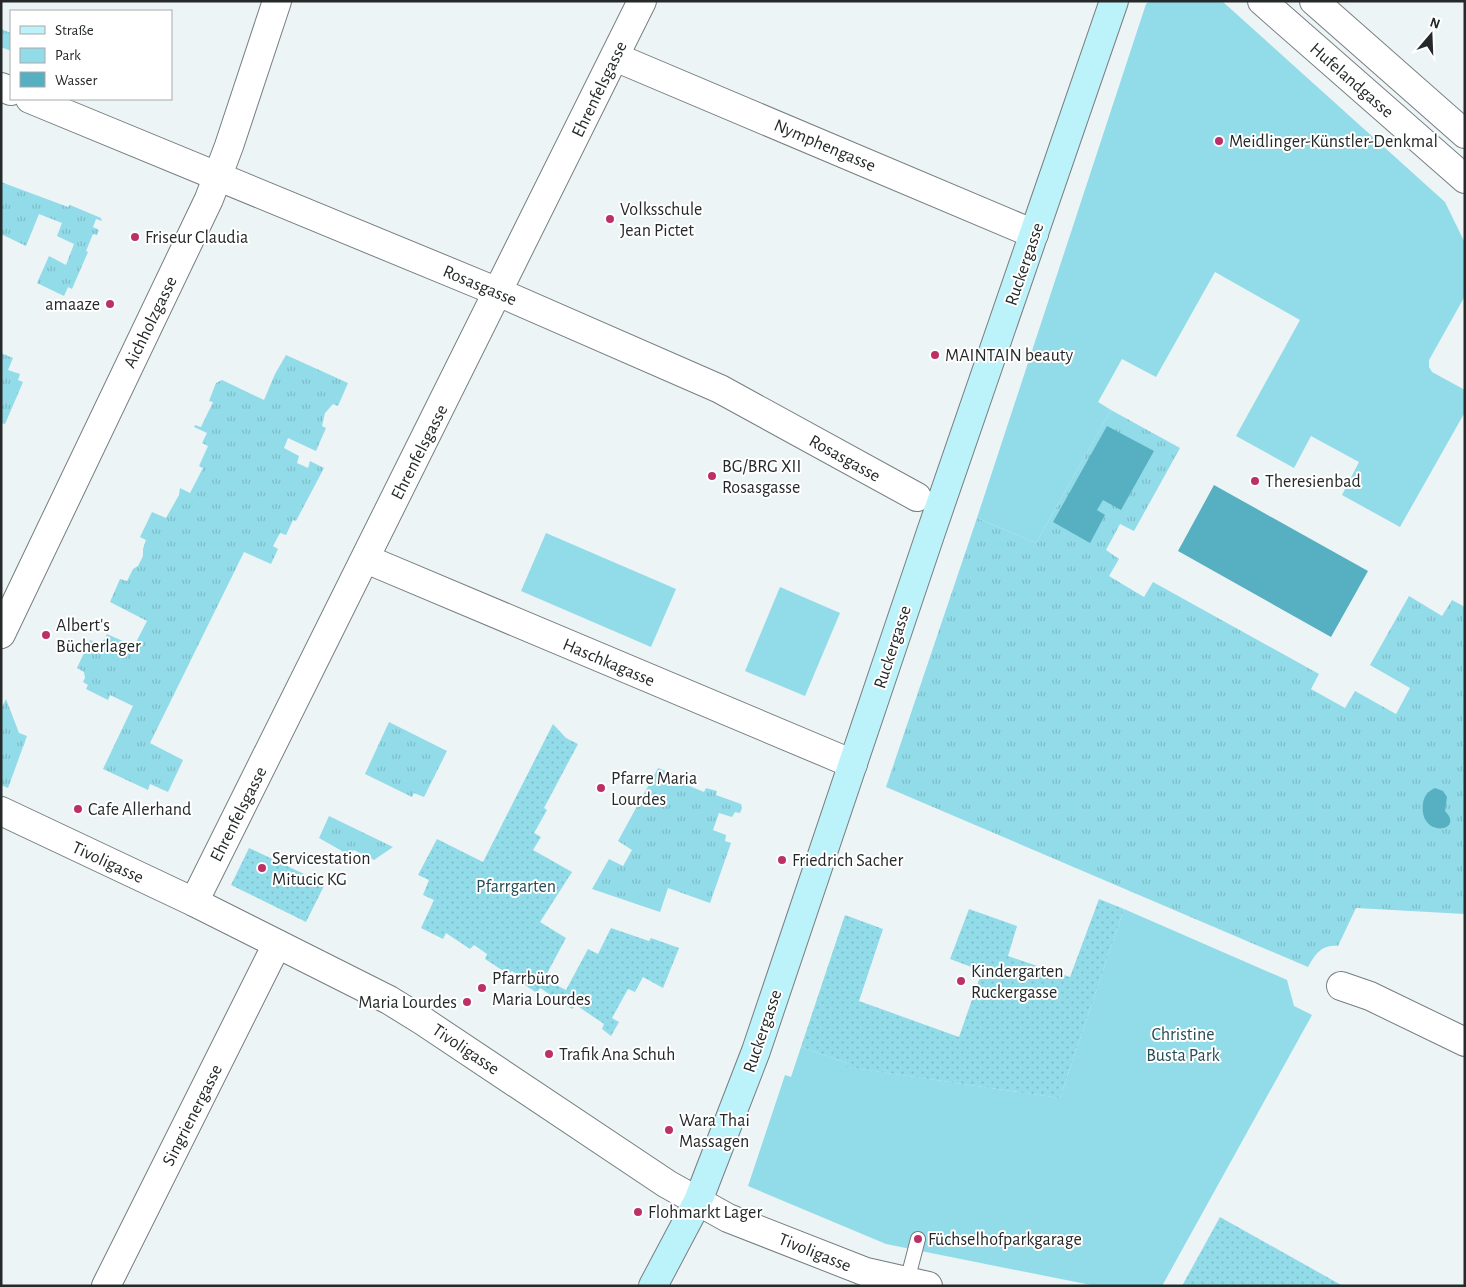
<svg xmlns="http://www.w3.org/2000/svg" width="1466" height="1287" viewBox="0 0 1466 1287" font-family="'Alegreya Sans',sans-serif">
	<style>
		.grass { fill: url(#grass-tufts) }
		.park { fill: #92dbe9 }
		.garden { fill: url(#garden-dots) }
		.water { fill: #57b0c2 }
		.lines { fill: none; stroke-linecap: round; stroke-linejoin: round }
		.lane-casing { stroke: #777e80; stroke-width: 16 }
		.street-casing { stroke: #777e80; stroke-width: 30 }
		.secondary-casing { stroke: #777e80; stroke-width: 30 }
		.lane { stroke: #fff; stroke-width: 14 }
		.street { stroke: #fff; stroke-width: 28 }
		.secondary { stroke: #bcf2fa; stroke-width: 28 }
		.poi-dot { fill: #bc3067; stroke: #fff; stroke-width: 2 }
		.labels { text-anchor: middle; stroke-width: 4; stroke-linejoin: round; paint-order: stroke }
		.street-label { font-size: 18px; fill: #262929; stroke: #fff }
		.poi-label { font-size: 18px; fill: #262929; stroke: #fff; text-anchor: start }
		.park-label { font-size: 18px; fill: #264e56; stroke: #fff }
	</style>
	<defs>
		<pattern id="grass-tufts" width="24" height="20" patternUnits="userSpaceOnUse" patternTransform="scale(1.25)"><rect width="24" height="20" fill="#92dbe9"/><path d="M3 7l-1-3M5 7V3M7 7l1-3M15 17l-1-3M17 17v-4M19 17l1-3" fill="none" stroke="#7ebcc8"/></pattern>
		<pattern id="garden-dots" width="8" height="8" patternUnits="userSpaceOnUse" patternTransform="scale(1.25)"><rect width="8" height="8" fill="#92dbe9"/><path d="M2 2h.1M6 6h.1" fill="none" stroke="#7ebcc8" stroke-width="1.8" stroke-linecap="round"/></pattern>
	</defs>
	<rect width="100%" height="100%" fill="#ecf4f6"/>
	<g class="grass">
		<polygon points="1,29 11,33 11,51 1,47"/>
		<polygon points="1,182 68,207 70,205 101,218 102,221 96,219 93,227 99,230 97,235 93,234 86,251 88,252 72,289 68,287 64,296 37,283 49,256 66,265 74,244 57,236 62,223 39,214 26,246 3,235 1,237"/>
		<polygon points="1,353 13,358 8,370 20,374 18,380 23,382 5,424 1,423"/>
		<polygon points="286,355 348,383 338,406 333,404 325,413 322,426 326,428 316,451 288,438 284,448 299,456 297,463 308,468 310,461 324,468 296,521 293,520 286,535 280,533 273,546 278,549 271,564 244,552 150,743 183,760 168,792 150,784 148,790 103,769 133,706 110,695 108,700 86,689 88,685 83,682 85,678 84,672 77,668 90,640 98,643 104,640 107,634 134,646 147,621 110,602 120,579 127,581 133,569 138,566 143,556 143,549 146,540 140,537 152,512 166,518 179,495 180,488 190,493 203,468 199,466 208,446 202,443 207,433 194,427 195,425 201,427 213,402 209,401 216,383 222,380 264,400 275,374"/>
		<path d="M1111,410L1180,448L1134,531L1120,524L1106,550L1119,559L1109,576L1144,597L1153,582L1319,674L1311,689L1345,708L1355,691L1396,714L1410,688L1370,665L1409,596L1442,616L1452,600L1465,607V914L1356,908L1338,946C1322,944 1315,954 1308,967L886,787L977,518L1036,543Z"/>
		<polygon points="6,699 19,733 27,736 8,788 1,785 1,709"/>
		<polygon points="389,722 447,751 424,797 414,793 412,797 365,774"/>
		<polygon points="658,768 689,780 687,785 704,792 706,788 717,791 716,795 741,804 742,808 740,813 735,812 732,817 719,813 713,830 726,835 725,841 731,843 710,903 668,888 660,912 592,889 609,859 623,866 632,850 618,841"/>
		<polygon points="329,816 393,847 374,860 354,850 349,855 319,838"/>
	</g>
	<g class="park">
		<polygon points="1150,1 1222,1 1445,202 1465,243 1465,296 1429,360 1429,367 1432,372 1465,390 1465,412 1400,527 1342,495 1359,462 1311,436 1294,468 1236,436 1300,320 1215,272 1156,377 1122,359 1098,402 1111,410 1036,543 977,518 1146,4"/>
		<polygon points="546,533 676,589 651,647 521,591"/>
		<polygon points="780,587 840,613 805,696 745,671"/>
		<polygon points="1124,909 1287,980 1294,1006 1312,1015 1162,1286 1096,1286 886,1244 748,1186 785,1075 791,1077 801,1047 847,1063 847,1067 1060,1098"/>
	</g>
	<g class="garden">
		<polygon points="553,724 566,738 578,744 544,808 547,810 534,833 541,837 533,850 572,872 540,922 566,938 544,979 566,990 588,949 598,954 611,928 649,941 651,938 679,948 663,988 643,977 635,992 628,989 612,1018 619,1022 611,1036 602,1029 604,1024 576,1005 572,1009 540,988 537,993 522,983 524,979 512,971 508,974 485,959 487,954 474,945 470,949 446,933 443,939 421,928 434,900 423,895 429,880 418,875 437,839 483,862"/>
		<polygon points="249,848 325,884 306,922 231,885"/>
		<polygon points="1099,899 1124,909 1060,1098 846,1067 847,1063 801,1047 845,915 883,929 859,1001 959,1037 982,971 950,959 969,909 1017,926 1008,956 1070,977"/>
		<polygon points="1220,1217 1343,1286 1182,1286"/>
	</g>
	<g class="water">
		<polygon points="1107,426 1154,451 1121,510 1103,500 1097,510 1105,515 1090,543 1053,522"/>
		<polygon points="1214,485 1368,571 1331,637 1178,551"/>
		<path d="M1435,788L1443,791L1447,797L1445,811C1466,832 1418,839 1423,803C1424,796 1428,791 1435,788Z"/>
	</g>
	<g class="lines">
		<g class="lane-casing">
			<polyline id="lane" points="906,1285 918,1239"/>
		</g>
		<g class="street-casing">
			<g id="street">
				<polyline points="1262,1 1465,179"/>
				<polyline points="1314,1 1465,134"/>
				<polyline points="615,57 1034,234"/>
				<polyline points="1,87 11,91"/>
				<polyline points="30,99 498,292 720,389 917,497"/>
				<polyline points="366,559 853,764"/>
				<polyline points="1,634 209,199 229,146 277,1"/>
				<polyline points="1,811 194,902 389,1000 423,1021 667,1184 728,1218 866,1272 928,1286"/>
				<polyline points="194,902 642,1"/>
				<polyline points="1341,986 1370,996 1465,1042"/>
				<polyline points="106,1286 277,944"/>
			</g>
		</g>
		<g class="secondary-casing">
			<polyline id="secondary" points="653,1286 698,1201 756,1051 931,532 1114,1"/>
		</g>
		<use href="#lane" class="lane"/>
		<use href="#street" class="street"/>
		<use href="#secondary" class="secondary"/>
	</g>
	<g class="poi-dot">
		<circle cx="1219" cy="141" r="5"/>
		<circle cx="610" cy="219" r="5"/>
		<circle cx="135" cy="237" r="5"/>
		<circle cx="110" cy="304" r="5"/>
		<circle cx="935" cy="355" r="5"/>
		<circle cx="712" cy="476" r="5"/>
		<circle cx="1255" cy="481" r="5"/>
		<circle cx="46" cy="635" r="5"/>
		<circle cx="601" cy="788" r="5"/>
		<circle cx="78" cy="809" r="5"/>
		<circle cx="782" cy="860" r="5"/>
		<circle cx="262" cy="868" r="5"/>
		<circle cx="961" cy="981" r="5"/>
		<circle cx="482" cy="988" r="5"/>
		<circle cx="467" cy="1002" r="5"/>
		<circle cx="549" cy="1054" r="5"/>
		<circle cx="669" cy="1130" r="5"/>
		<circle cx="638" cy="1212" r="5"/>
		<circle cx="918" cy="1239" r="5"/>
	</g>
	<g class="labels">
		<g class="street-label">
			<text transform="translate(1352 80) rotate(41)" y="6">Hufelandgasse</text>
			<text transform="translate(599 89) rotate(-64)" y="6">Ehrenfelsgasse</text>
			<text transform="translate(825 145) rotate(23)" y="6">Nymphengasse</text>
			<text transform="translate(1024 264) rotate(-71)" y="6">Ruckergasse</text>
			<text transform="translate(480 285) rotate(23)" y="6">Rosasgasse</text>
			<text transform="translate(150 322) rotate(-64)" y="6">Aichholzgasse</text>
			<text transform="translate(419 452) rotate(-63)" y="6">Ehrenfelsgasse</text>
			<text transform="translate(845 458) rotate(29)" y="6">Rosasgasse</text>
			<text transform="translate(892 647) rotate(-72)" y="6">Ruckergasse</text>
			<text transform="translate(609 662) rotate(23)" y="6">Haschkagasse</text>
			<text transform="translate(238 814) rotate(-63)" y="6">Ehrenfelsgasse</text>
			<text transform="translate(108 862) rotate(25)" y="6">Tivoligasse</text>
			<text transform="translate(762 1031) rotate(-71)" y="6">Ruckergasse</text>
			<text transform="translate(466 1049) rotate(34)" y="6">Tivoligasse</text>
			<text transform="translate(192 1115) rotate(-63)" y="6">Singrienergasse</text>
			<text transform="translate(815 1252) rotate(22)" y="6">Tivoligasse</text>
		</g>
		<g class="poi-label">
			<text x="1229" y="147">Meidlinger-Künstler-Denkmal</text>
			<text x="620" y="215">Volksschule<tspan x="620" dy="21">Jean Pictet</tspan></text>
			<text x="145" y="243">Friseur Claudia</text>
			<text x="100" y="310" text-anchor="end">amaaze</text>
			<text x="945" y="361">MAINTAIN beauty</text>
			<text x="722" y="472">BG/BRG XII<tspan x="722" dy="21">Rosasgasse</tspan></text>
			<text x="1265" y="487">Theresienbad</text>
			<text x="56" y="631">Albert's<tspan x="56" dy="21">Bücherlager</tspan></text>
			<text x="611" y="784">Pfarre Maria<tspan x="611" dy="21">Lourdes</tspan></text>
			<text x="88" y="815">Cafe Allerhand</text>
			<text x="272" y="864">Servicestation<tspan x="272" dy="21">Mitucic KG</tspan></text>
			<text x="792" y="866">Friedrich Sacher</text>
			<text x="971" y="977">Kindergarten<tspan x="971" dy="21">Ruckergasse</tspan></text>
			<text x="492" y="984">Pfarrbüro<tspan x="492" dy="21">Maria Lourdes</tspan></text>
			<text x="457" y="1008" text-anchor="end">Maria Lourdes</text>
			<text x="559" y="1060">Trafik Ana Schuh</text>
			<text x="679" y="1126">Wara Thai<tspan x="679" dy="21">Massagen</tspan></text>
			<text x="648" y="1218">Flohmarkt Lager</text>
			<text x="928" y="1245">Füchselhofparkgarage</text>
		</g>
		<g class="park-label">
			<text x="516" y="892">Pfarrgarten</text>
			<text x="1183" y="1040">Christine<tspan x="1183" dy="21">Busta Park</tspan></text>
		</g>
	</g>
	<rect width="1466" height="1287" fill="none" stroke="#262929" stroke-width="5"/>
	<rect x="10" y="10" width="162" height="90" fill="#ffffff" stroke="#a8a9a9"/>
	<rect x="20" y="26" width="25" height="8" fill="#bcf2fa" stroke="#a8a9a9"/>
	<text x="55" y="35" font-size="15" fill="#262929">Straße</text>
	<rect x="20" y="48" width="25" height="15" fill="#92dbe9" stroke="#a8a9a9"/>
	<text x="55" y="60" font-size="15" fill="#262929">Park</text>
	<rect x="20" y="72" width="25" height="15" fill="#57b0c2" stroke="#a8a9a9"/>
	<text x="55" y="85" font-size="15" fill="#262929">Wasser</text>
	<g transform="translate(1431 35) rotate(19)" stroke="#ffffff" stroke-width="4" paint-order="stroke">
	<path d="M0-4L9 19L0 12L-9 19Z" fill="#262929"/>
	<text y="-8" font-size="14" font-weight="bold" text-anchor="middle" fill="#262929">N</text>
	</g>
</svg>
